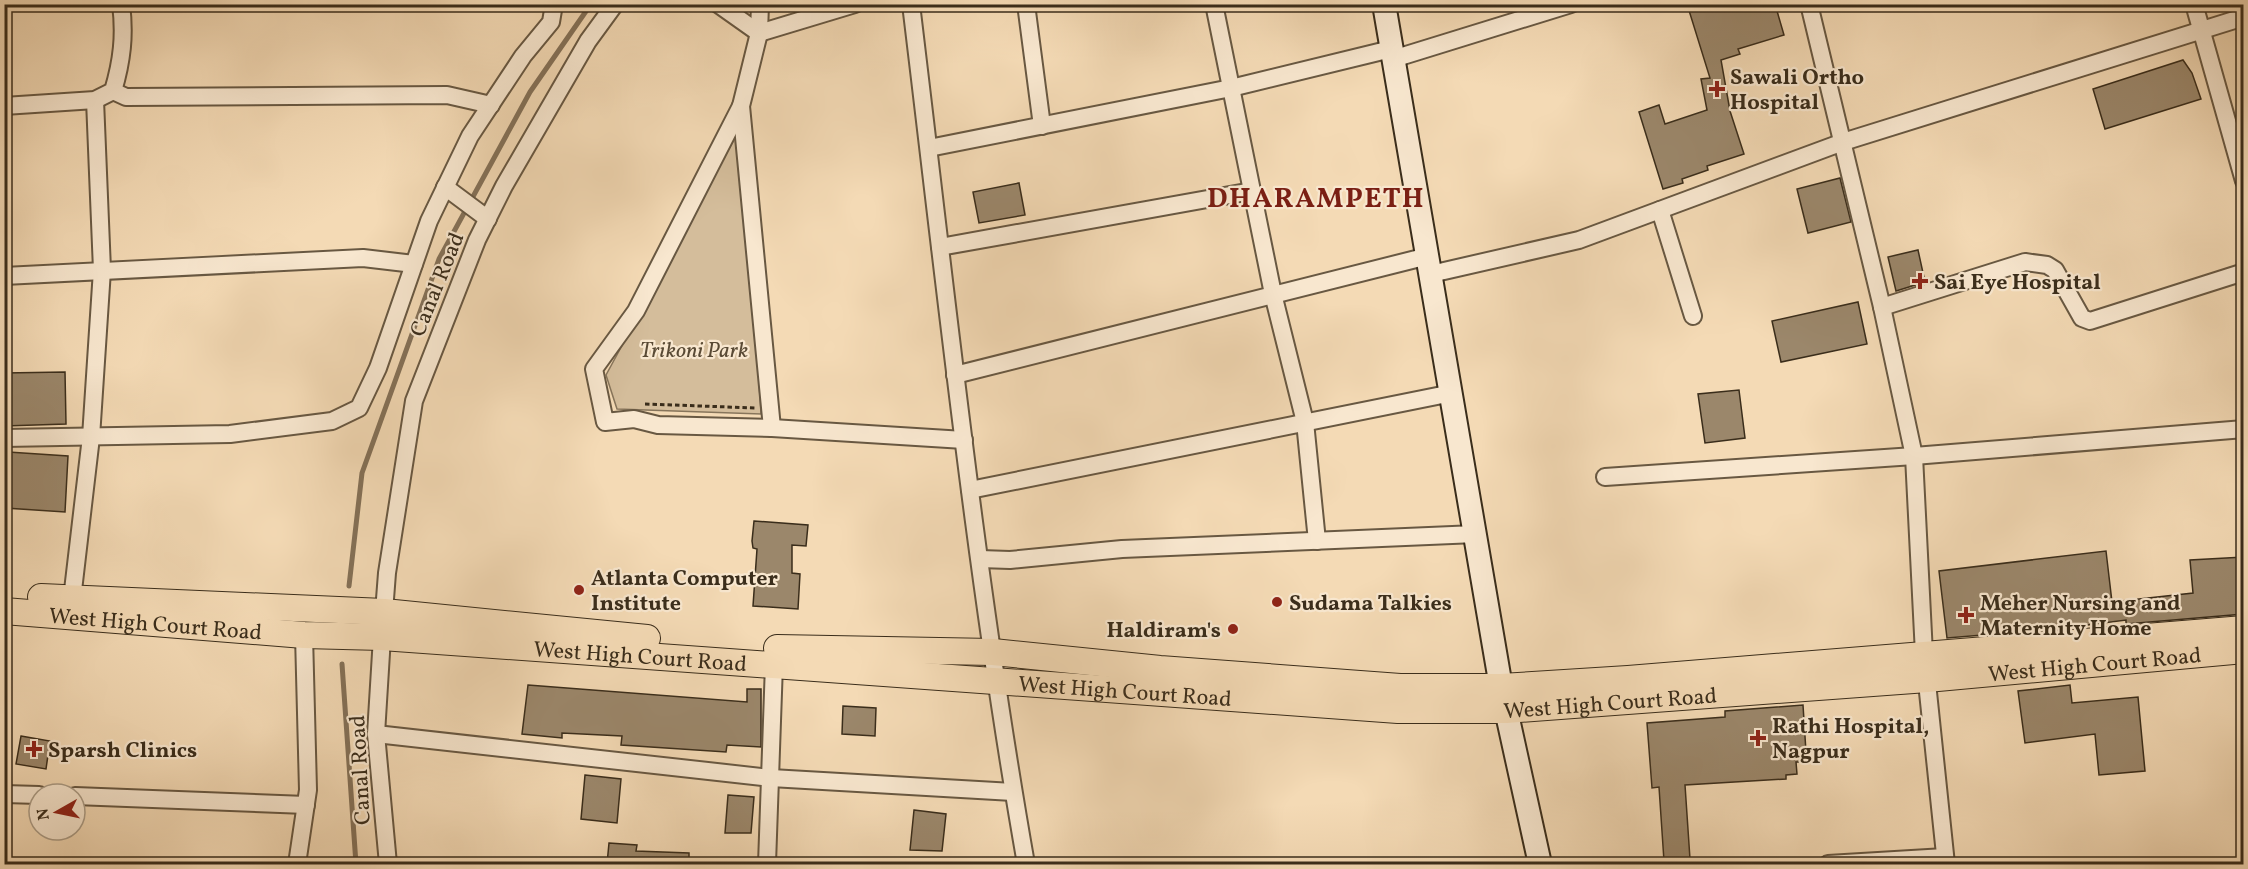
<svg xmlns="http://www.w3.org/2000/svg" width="2248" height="869" viewBox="0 0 2248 869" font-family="Vollkorn,serif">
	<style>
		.green { fill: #d4bd9b; stroke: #87755b; stroke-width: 1.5 }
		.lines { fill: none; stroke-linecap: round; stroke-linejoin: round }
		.stream { stroke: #847158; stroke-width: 5 }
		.building { fill: #9b876b; stroke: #3a2d1b; stroke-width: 1.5 }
		.street-casing { stroke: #685842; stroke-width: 20 }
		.secondary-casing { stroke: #3a2d1b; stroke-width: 26 }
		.primary-casing { stroke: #3a2d1b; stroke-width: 28 }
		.path { stroke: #3a2d1b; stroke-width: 3; stroke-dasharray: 4.5 3; stroke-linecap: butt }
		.street { stroke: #f8e7cf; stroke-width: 16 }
		.secondary { stroke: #f8e7cf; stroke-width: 22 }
		.primary { stroke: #f4dab5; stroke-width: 26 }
		.poi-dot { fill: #8f2418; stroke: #f8e7cf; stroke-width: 2 }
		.labels { text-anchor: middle; stroke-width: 4.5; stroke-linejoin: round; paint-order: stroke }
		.poi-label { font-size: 22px; font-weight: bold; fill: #3a2d1b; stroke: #f8e7cf; text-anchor: start }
		.street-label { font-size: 22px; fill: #3a2d1b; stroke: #f8e7cf }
		.park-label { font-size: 22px; font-style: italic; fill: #594a35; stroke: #f8e7cf }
		.district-label { font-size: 28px; font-weight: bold; letter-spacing: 1.5px; fill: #7a1f14; stroke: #f8e7cf }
	</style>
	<rect width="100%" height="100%" fill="#f4dab5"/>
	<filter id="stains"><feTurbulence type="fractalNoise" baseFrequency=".00333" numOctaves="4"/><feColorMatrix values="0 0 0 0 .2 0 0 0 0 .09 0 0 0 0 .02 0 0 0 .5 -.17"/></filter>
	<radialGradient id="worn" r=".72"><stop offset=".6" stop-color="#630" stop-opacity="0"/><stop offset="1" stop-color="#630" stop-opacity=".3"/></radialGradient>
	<polygon class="green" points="743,123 761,414 617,409 606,375"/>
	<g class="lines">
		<g class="stream">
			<polyline points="349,586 362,473 439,259 530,92 591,4"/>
			<polyline points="342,664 356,864"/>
		</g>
	</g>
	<g class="building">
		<polygon points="1687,4 1775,4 1784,35 1738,49 1740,54 1721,60 1730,111 1744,154 1707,166 1708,170 1682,179 1683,183 1663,189 1639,112 1659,105 1665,124 1707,110 1701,79 1710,78"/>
		<polygon points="2183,60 2192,73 2201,99 2105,129 2093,89"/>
		<polygon points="1840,178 1851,222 1808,233 1797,189"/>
		<polygon points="1019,183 1025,215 979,223 973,192"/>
		<polygon points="1918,250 1925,282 1896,291 1888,257"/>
		<polygon points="1858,302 1867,344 1781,362 1772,321"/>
		<polygon points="65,372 66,424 4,426 4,373"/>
		<polygon points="1739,390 1745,438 1705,443 1698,394"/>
		<polygon points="8,452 68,456 65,512 5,508"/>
		<polygon points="754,521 808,525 806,546 792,545 792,573 800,574 798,609 753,606 757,549 753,548 752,541"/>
		<polygon points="2106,551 2112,602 2193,593 2190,560 2244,557 2244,614 2126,624 2126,620 2056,629 1947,638 1939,571"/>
		<polygon points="528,685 747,702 747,689 761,689 761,747 727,745 726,752 621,745 622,736 562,733 562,738 522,734"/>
		<polygon points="2070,685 2072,703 2138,697 2145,771 2099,775 2095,734 2025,743 2018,691"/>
		<polygon points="1803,705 1806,752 1802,752 1802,762 1796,762 1797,774 1786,775 1786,779 1685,785 1690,859 1664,861 1659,787 1652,788 1647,723 1725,717 1725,711"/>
		<polygon points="843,706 876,708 875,736 842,734"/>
		<polygon points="21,736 50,741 46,769 16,764"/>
		<polygon points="585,775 621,779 617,823 581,819"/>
		<polygon points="728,795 754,797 751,833 725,833"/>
		<polygon points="914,810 946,814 942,851 910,850"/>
		<polygon points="609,843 637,845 636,851 689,853 689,864 607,864"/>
	</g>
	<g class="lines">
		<g class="street-casing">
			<g id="street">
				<polyline points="718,4 759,33 855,4"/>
				<polyline points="760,4 759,33 741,106 772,428"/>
				<path d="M911,4C946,292 976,580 1026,864"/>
				<polyline points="1026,4 1042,126"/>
				<polyline points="1214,4 1273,294 1305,422 1317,541"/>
				<polyline points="1809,4 1882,307 1914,456 1924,654 1946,864"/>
				<polyline points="2194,4 2244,181"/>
				<polyline points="1393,59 1571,4"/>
				<polyline points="113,91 126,97 447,95 491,105"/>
				<path d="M4,106L95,100L113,91C122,61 125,35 121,4"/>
				<polyline points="741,106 636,311 594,369 605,422 634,419 658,425 772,428 964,440"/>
				<polyline points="929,148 1231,88 1391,49"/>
				<polyline points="445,187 488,219"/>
				<polyline points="1660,210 1693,316"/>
				<polyline points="940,247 1252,191"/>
				<polyline points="1431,274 1579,240 1843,142 2244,17"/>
				<polyline points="4,276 363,258 414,264"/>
				<polyline points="1882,307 2025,262 2047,265 2055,270 2082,318 2090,321 2244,272"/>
				<polyline points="955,375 1428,256"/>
				<polyline points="4,438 230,434 332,421 359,408 378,368 429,221 470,136 523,56 551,22 554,4"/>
				<polyline points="1605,477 1914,456 2244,429"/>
				<polyline points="970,490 1452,393"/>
				<polyline points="980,559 1010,560 1122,549 1476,534"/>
				<polyline points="72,599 91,437 102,270 95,100"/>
				<polyline points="384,612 387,573 414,401 477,240 504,186 588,41 615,4"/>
				<polyline points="382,637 376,734 388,864"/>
				<polyline points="376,734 771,778 1013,792"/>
				<polyline points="4,794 39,795"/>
				<polyline points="75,796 306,805"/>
				<polyline points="297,864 308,790 304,635"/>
				<polyline points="767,864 774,664"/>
				<polyline points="1828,864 1945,857"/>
			</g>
		</g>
		<g class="secondary-casing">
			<polyline id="secondary" points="1384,4 1501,687 1540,864"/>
		</g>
		<g class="primary-casing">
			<g id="primary">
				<polyline points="41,597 384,612 647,638"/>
				<path id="s1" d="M4,611L304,635L382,637L1398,710H1506L1927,679L2244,650"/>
				<polyline points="777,648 993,652 1160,669 1400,687 1501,687 1628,679 2244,629"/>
			</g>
		</g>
		<polyline class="path" points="645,404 756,408"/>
		<use href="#street" class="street"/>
		<use href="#secondary" class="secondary"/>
		<use href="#primary" class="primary"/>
	</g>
	<g class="poi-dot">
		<path d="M1714 80h6v6h6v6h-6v6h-6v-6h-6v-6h6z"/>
		<path d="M1917 272h6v6h6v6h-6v6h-6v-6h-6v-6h6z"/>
		<circle cx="579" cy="590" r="6"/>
		<circle cx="1277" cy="602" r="6"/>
		<path d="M1963 606h6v6h6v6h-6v6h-6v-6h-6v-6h6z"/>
		<circle cx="1233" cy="629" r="6"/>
		<path d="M1755 729h6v6h6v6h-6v6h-6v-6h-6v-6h6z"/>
		<path d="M31 740h6v6h6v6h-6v6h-6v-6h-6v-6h6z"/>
	</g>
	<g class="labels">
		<g class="poi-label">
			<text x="1730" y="84">Sawali Ortho<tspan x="1730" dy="25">Hospital</tspan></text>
			<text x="1934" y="289">Sai Eye Hospital</text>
			<text x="591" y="585">Atlanta Computer<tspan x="591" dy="25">Institute</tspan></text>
			<text x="1289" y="610">Sudama Talkies</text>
			<text x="1980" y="610">Meher Nursing and<tspan x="1980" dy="25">Maternity Home</tspan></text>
			<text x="1221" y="637" text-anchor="end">Haldiram's</text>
			<text x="1772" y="733">Rathi Hospital,<tspan x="1772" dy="25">Nagpur</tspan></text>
			<text x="48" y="757">Sparsh Clinics</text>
		</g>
		<g class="street-label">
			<text transform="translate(436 284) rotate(-68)" y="8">Canal Road</text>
			<text dy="8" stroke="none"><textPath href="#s1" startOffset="152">West High Court Road</textPath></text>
			<text dy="8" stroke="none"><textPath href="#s1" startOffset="638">West High Court Road</textPath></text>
			<text dy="8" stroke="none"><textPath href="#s1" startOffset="2096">West High Court Road</textPath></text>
			<text dy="8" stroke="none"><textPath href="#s1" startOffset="1124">West High Court Road</textPath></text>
			<text dy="8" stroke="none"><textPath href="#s1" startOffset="1610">West High Court Road</textPath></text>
			<text transform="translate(359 770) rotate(-93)" y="8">Canal Road</text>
		</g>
		<g class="park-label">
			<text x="694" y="357">Trikoni Park</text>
		</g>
		<g class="district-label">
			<text x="1316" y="207">DHARAMPETH</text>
		</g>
	</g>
	<rect width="2248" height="869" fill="none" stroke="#f4dab5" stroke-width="24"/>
	<rect x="6" y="6" width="2236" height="857" fill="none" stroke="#3a2d1b" stroke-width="3"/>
	<rect x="12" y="12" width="2224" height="845" fill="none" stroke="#3a2d1b" stroke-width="1.5"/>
	<g transform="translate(57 812) rotate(261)"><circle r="28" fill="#f8e7cf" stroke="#ac9d87" stroke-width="1.5"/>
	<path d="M0-4.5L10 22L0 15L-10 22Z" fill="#8f2418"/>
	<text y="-9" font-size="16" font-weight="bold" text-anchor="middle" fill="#3a2d1b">N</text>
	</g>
	<rect width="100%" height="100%" filter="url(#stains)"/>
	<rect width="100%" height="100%" fill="url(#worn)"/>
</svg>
